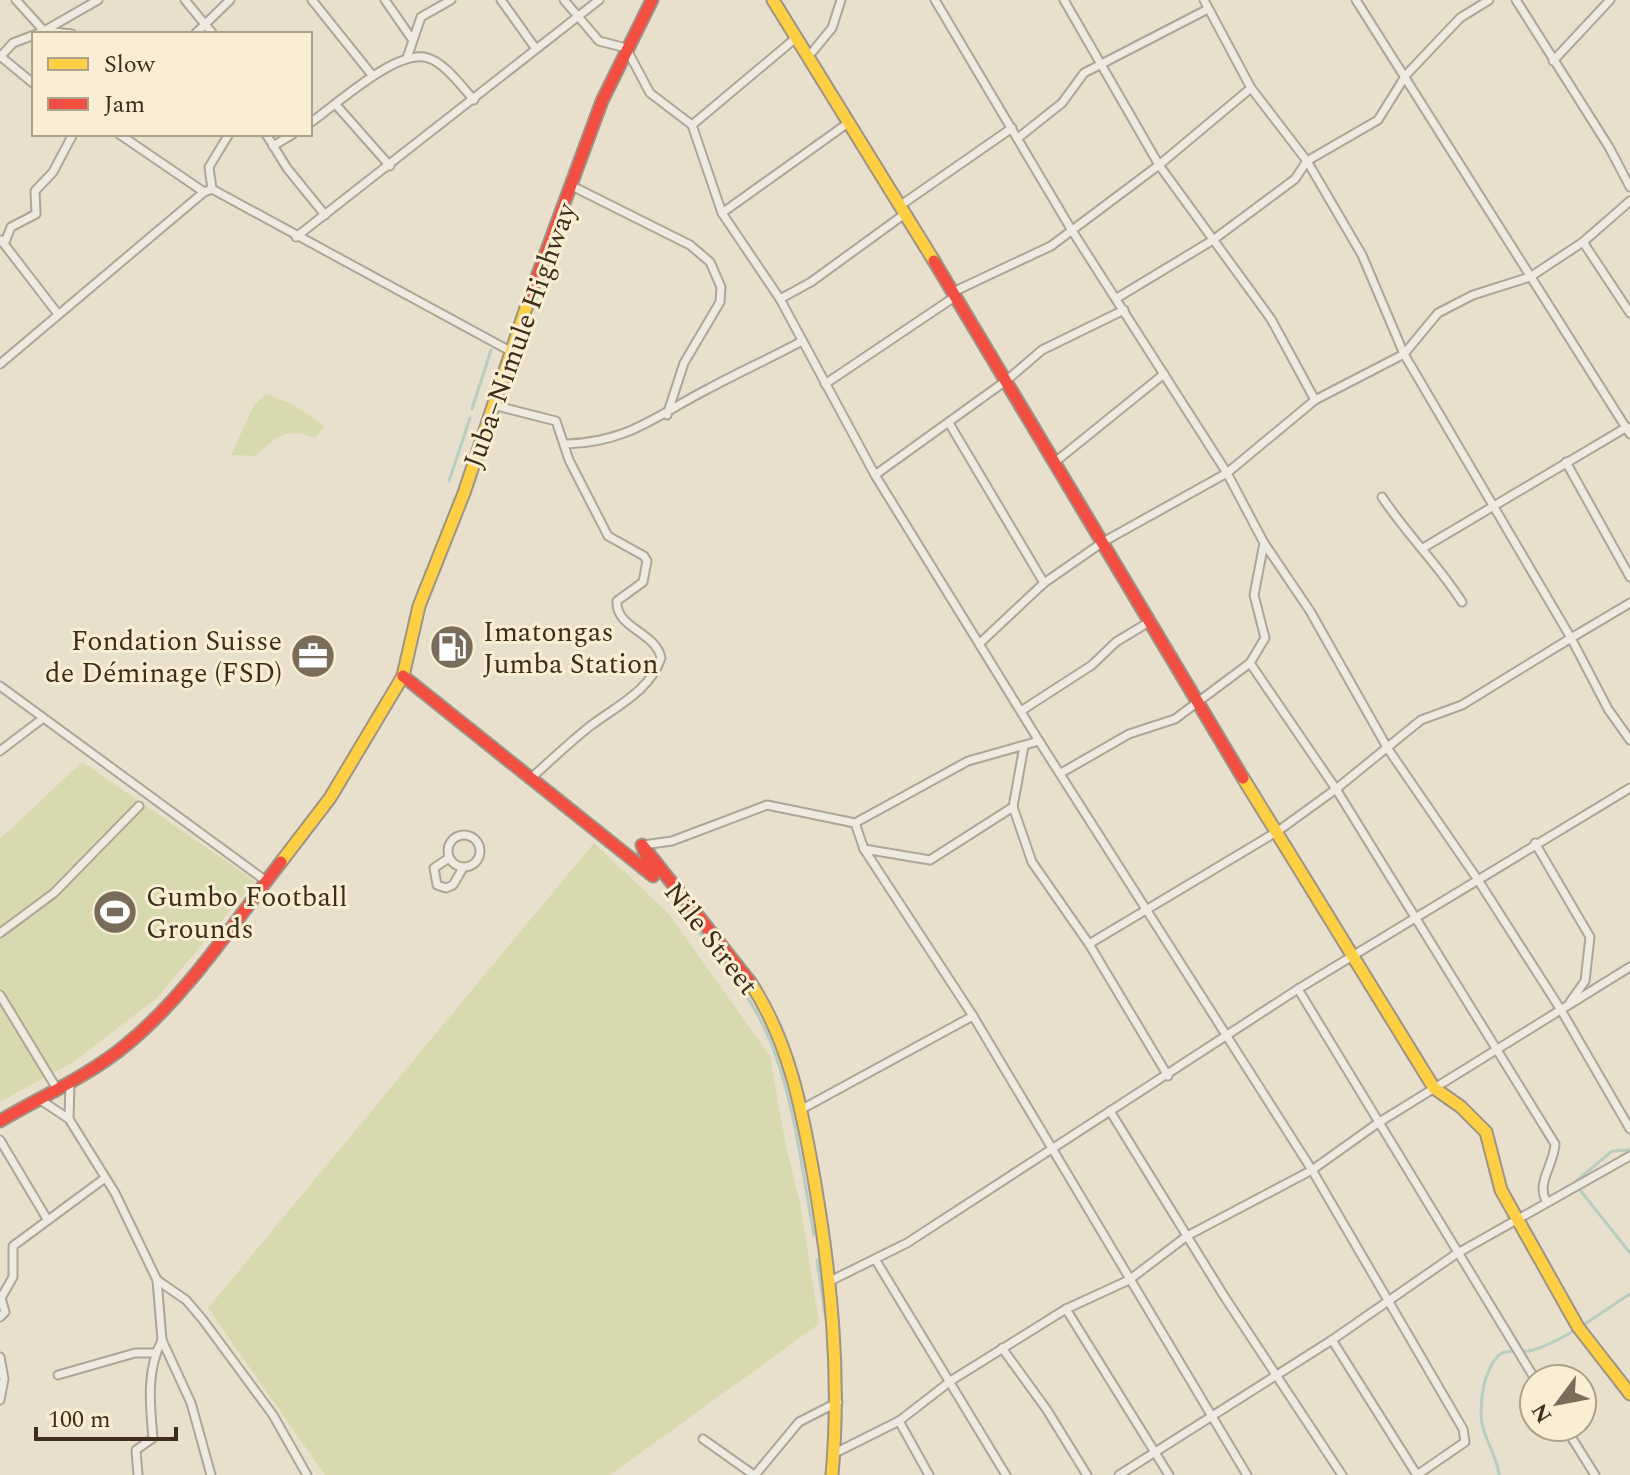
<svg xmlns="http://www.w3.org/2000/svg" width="1630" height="1475" viewBox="0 0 1630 1475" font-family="Spectral,serif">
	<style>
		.green { fill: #d8d9ae }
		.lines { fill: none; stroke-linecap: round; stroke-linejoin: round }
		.stream { stroke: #b9cdc1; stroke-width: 3 }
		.street-casing { stroke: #ada597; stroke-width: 11 }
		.slow-casing { stroke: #9d9486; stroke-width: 15 }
		.jam-casing { stroke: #9d9486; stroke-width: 15 }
		.street { stroke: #efeae0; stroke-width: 7 }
		.slow { stroke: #ffcf43; stroke-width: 11 }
		.jam { stroke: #f24e42; stroke-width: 11 }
		.labels { text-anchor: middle; stroke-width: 6; stroke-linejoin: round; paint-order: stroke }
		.street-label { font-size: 28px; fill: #3e2d1d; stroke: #f9eed3 }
		.poi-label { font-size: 28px; fill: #3e2d1d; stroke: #f9eed3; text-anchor: start }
	</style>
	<rect width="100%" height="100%" fill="#e8e0cd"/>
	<g class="green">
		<path d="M266,394L294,405L325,426L315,438C287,427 276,436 256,456L231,455L254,405Z"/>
		<polygon points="82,762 255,881 157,998 73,1062 0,1102 0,839"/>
		<polygon points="594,843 668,913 770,1056 785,1141 801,1208 819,1324 610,1475 325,1475 208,1308"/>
	</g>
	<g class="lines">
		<g class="stream">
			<polyline points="472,409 491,350"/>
			<polyline points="449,481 470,418"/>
			<path d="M693,925C722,961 754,999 771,1043C795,1103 802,1171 814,1235"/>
			<polyline points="1575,1182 1612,1151 1630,1150"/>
			<polyline points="1580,1190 1630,1253"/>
			<polyline points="817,1260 825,1314"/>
			<path d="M1499,1475C1497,1453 1482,1438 1481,1416C1481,1397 1484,1372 1497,1357C1506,1347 1521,1354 1533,1350C1566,1340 1600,1313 1630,1294"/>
		</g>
		<g class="street-casing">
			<g id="street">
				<polyline points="16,0 44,31 37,34"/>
				<polyline points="185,0 213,34"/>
				<polyline points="312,0 372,75"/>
				<polyline points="385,0 412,39"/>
				<polyline points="501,0 536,49"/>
				<polyline points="564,0 599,41 626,48 650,93 692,125 722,213 780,299 875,475 1039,741 968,761 855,823"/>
				<polyline points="935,0 1071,229 1227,473 1264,543 1310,611 1388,749 1478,880 1561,1010 1630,1129"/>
				<polyline points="1064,0 1159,165 1271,319 1315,400"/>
				<polyline points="1356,0 1630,434"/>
				<polyline points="1516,0 1609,147 1630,187"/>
				<polyline points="72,34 44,31 98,0"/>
				<polyline points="195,34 230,0"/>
				<polyline points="0,56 34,84"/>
				<polyline points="809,56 832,28 841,0"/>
				<polyline points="0,57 13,43 34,35"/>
				<polyline points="407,58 421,17 451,0"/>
				<polyline points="1553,61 1610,0"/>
				<polyline points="337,106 390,166"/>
				<path d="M310,123C336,105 397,48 428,58C445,63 462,87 474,100"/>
				<polyline points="692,125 797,37"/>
				<polyline points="119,134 204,192"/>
				<polyline points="266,134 287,168 325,215"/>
				<polyline points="1018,138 1062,103 1084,73 1208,9"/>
				<polyline points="273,146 293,134"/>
				<polyline points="570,185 690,245 710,262 721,287 720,302 684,363 667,415"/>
				<polyline points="212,189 209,167 229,134"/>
				<polyline points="1630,201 1583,242 1530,277 1473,295 1438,313 1404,354 1571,638 1630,603"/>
				<polyline points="901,205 1012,128"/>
				<polyline points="722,213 848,123"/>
				<polyline points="296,237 599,0"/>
				<polyline points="1,240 58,314"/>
				<polyline points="5,242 11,227 36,214 35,191 53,172 73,134"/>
				<polyline points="1583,242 1630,313"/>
				<polyline points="953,292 1051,246 1159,165 1251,88"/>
				<polyline points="1117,298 1213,240 1295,179 1307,161 1378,120 1406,75 1460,18 1489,0"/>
				<polyline points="780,299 811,282 906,213"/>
				<polyline points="0,364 204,192 212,189 510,351"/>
				<polyline points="825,384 956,296"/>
				<path d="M493,405L556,421L569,460L608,536L644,556L647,561L643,582L617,601C615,628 656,632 661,658C650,691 615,707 589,727C569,743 550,761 531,778"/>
				<polyline points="949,423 1044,583"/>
				<path d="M566,444C629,442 655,416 708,389C739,372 771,358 802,341"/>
				<polyline points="1055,462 1164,374"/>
				<polyline points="1566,462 1630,577"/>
				<polyline points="875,475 1007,380 1042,350 1124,310"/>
				<path d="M1382,497C1407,535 1438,564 1462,602"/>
				<polyline points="1423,548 1627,427"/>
				<polyline points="980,643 1044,583 1103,542 1227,473 1315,400 1404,354 1362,255 1307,161 1251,88 1204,0"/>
				<path d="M1250,663L1336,789L1555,1144C1554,1165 1535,1184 1547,1202"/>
				<polyline points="0,686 266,881"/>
				<polyline points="1024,709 1092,665 1116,642 1149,622"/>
				<polyline points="1039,741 1312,1170 1463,1429 1465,1442 1417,1475"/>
				<polyline points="1024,746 1013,807 1032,862 1089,944 1168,1076"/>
				<polyline points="0,751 42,719"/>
				<polyline points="1061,773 1129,734 1175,719 1250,663 1265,638 1254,595 1264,543"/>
				<circle cx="464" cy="851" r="16"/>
				<polyline points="1535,843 1590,937 1585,981 1568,1005"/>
				<polyline points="643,845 672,841 767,805 855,823 864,849 973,1016 1247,1475"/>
				<polyline points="864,849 930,860 1013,807"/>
				<polyline points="449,858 434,868 437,885 446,888 453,885 463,868"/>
				<polyline points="0,933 54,893 139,806"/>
				<polyline points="1089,944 1278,831 1336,789 1421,720 1462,705 1571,638 1608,709 1630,740"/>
				<polyline points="1298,989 1535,1379"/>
				<polyline points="0,995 57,1089"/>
				<polyline points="70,1082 69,1119 115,1193 157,1280 162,1340 191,1403 211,1475"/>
				<polyline points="39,1099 69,1119"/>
				<polyline points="802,1109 973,1016"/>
				<polyline points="1110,1111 1224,1296 1342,1475"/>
				<polyline points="0,1140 47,1219"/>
				<polyline points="875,1259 1006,1475"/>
				<polyline points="157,1280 186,1300 203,1320 273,1415 307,1475"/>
				<polyline points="830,1281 907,1243 1298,989 1630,788"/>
				<polyline points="1066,1309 1169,1475"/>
				<polyline points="0,1317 5,1312 1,1298 13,1277 13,1246 105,1178"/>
				<polyline points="1332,1340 1417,1475"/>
				<polyline points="1002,1348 1047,1410 1087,1475"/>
				<polyline points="0,1357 4,1379 0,1400"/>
				<polyline points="58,1375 135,1353 156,1353"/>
				<polyline points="899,1421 929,1475"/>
				<polyline points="1565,1427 1595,1475"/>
				<polyline points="703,1439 754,1475"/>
				<polyline points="835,1453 899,1421 952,1380 1066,1309 1129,1280 1187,1236 1312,1170 1378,1123 1630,967"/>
				<path d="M138,1475L136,1450L153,1438C150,1404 146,1371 162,1340"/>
				<polyline points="755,1475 799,1422 838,1402"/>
				<polyline points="1119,1475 1332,1340 1456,1254 1630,1156"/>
			</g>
		</g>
		<g class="slow-casing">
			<g id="slow">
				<polyline points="773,0 934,261"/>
				<polyline points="1243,778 1434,1088 1461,1107 1486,1132 1501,1190 1578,1327 1630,1394"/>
				<polyline points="281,862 330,798 403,676 419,606 464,493 531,293"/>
				<path d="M750,982C789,1041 802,1109 814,1178C831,1277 841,1374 832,1475"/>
			</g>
		</g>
		<g class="jam-casing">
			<g id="jam">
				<polyline points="934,261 1243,778"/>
				<polyline points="531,293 602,101 652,0"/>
				<polyline points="403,676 653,876 642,845 750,982"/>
				<path d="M0,1121C41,1097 90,1075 126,1045C187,995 233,924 281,862"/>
			</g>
		</g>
		<use href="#street" class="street"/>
		<use href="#slow" class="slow"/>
		<use href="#jam" class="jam"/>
	</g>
	<defs>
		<g id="fuel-disc" transform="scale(2.3)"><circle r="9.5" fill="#7a6c5b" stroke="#f9eed3"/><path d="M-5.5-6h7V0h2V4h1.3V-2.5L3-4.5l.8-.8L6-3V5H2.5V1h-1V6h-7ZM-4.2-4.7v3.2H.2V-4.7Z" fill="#fff"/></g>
		<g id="office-disc" transform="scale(2.3)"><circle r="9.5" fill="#7a6c5b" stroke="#f9eed3"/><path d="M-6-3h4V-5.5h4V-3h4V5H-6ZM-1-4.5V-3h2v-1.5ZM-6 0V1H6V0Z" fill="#fff"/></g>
		<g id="stadium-disc" transform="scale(2.3)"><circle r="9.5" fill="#7a6c5b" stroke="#f9eed3"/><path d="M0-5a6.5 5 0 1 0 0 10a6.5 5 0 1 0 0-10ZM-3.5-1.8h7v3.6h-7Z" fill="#fff"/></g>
	</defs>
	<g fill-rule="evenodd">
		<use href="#fuel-disc" x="452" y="647"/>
		<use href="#office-disc" x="313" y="656"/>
		<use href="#stadium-disc" x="115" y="912"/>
	</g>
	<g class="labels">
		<g class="street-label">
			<text transform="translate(519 335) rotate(-70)" y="10">Juba–Nimule Highway</text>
			<text transform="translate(712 938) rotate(52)" y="10">Nile Street</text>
		</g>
		<g class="poi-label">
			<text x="483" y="641">Imatongas<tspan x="483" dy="32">Jumba Station</tspan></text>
			<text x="282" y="650" text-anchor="end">Fondation Suisse<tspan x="282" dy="32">de Déminage (FSD)</tspan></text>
			<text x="146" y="906">Gumbo Football<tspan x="146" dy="32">Grounds</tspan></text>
		</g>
	</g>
	<rect x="32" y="32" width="280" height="104" fill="#f9eed3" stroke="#aea18a" stroke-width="2"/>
	<rect x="48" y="58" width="40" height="12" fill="#ffcf43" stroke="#aea18a" stroke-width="2"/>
	<text x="104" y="72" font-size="24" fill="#3e2d1d">Slow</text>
	<rect x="48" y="98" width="40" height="12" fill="#f24e42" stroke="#aea18a" stroke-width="2"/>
	<text x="104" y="112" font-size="24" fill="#3e2d1d">Jam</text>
	<g transform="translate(1558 1403) rotate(238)"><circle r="38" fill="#f9eed3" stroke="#aea18a" stroke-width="2"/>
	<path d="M0-6L14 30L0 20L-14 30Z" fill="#7a6c5b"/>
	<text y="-12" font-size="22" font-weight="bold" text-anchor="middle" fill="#3e2d1d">N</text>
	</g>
	<path d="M36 1427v12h140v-12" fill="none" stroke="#3e2d1d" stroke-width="4"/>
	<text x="48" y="1427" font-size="24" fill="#3e2d1d" stroke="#f9eed3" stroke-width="6" paint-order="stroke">100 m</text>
</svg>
